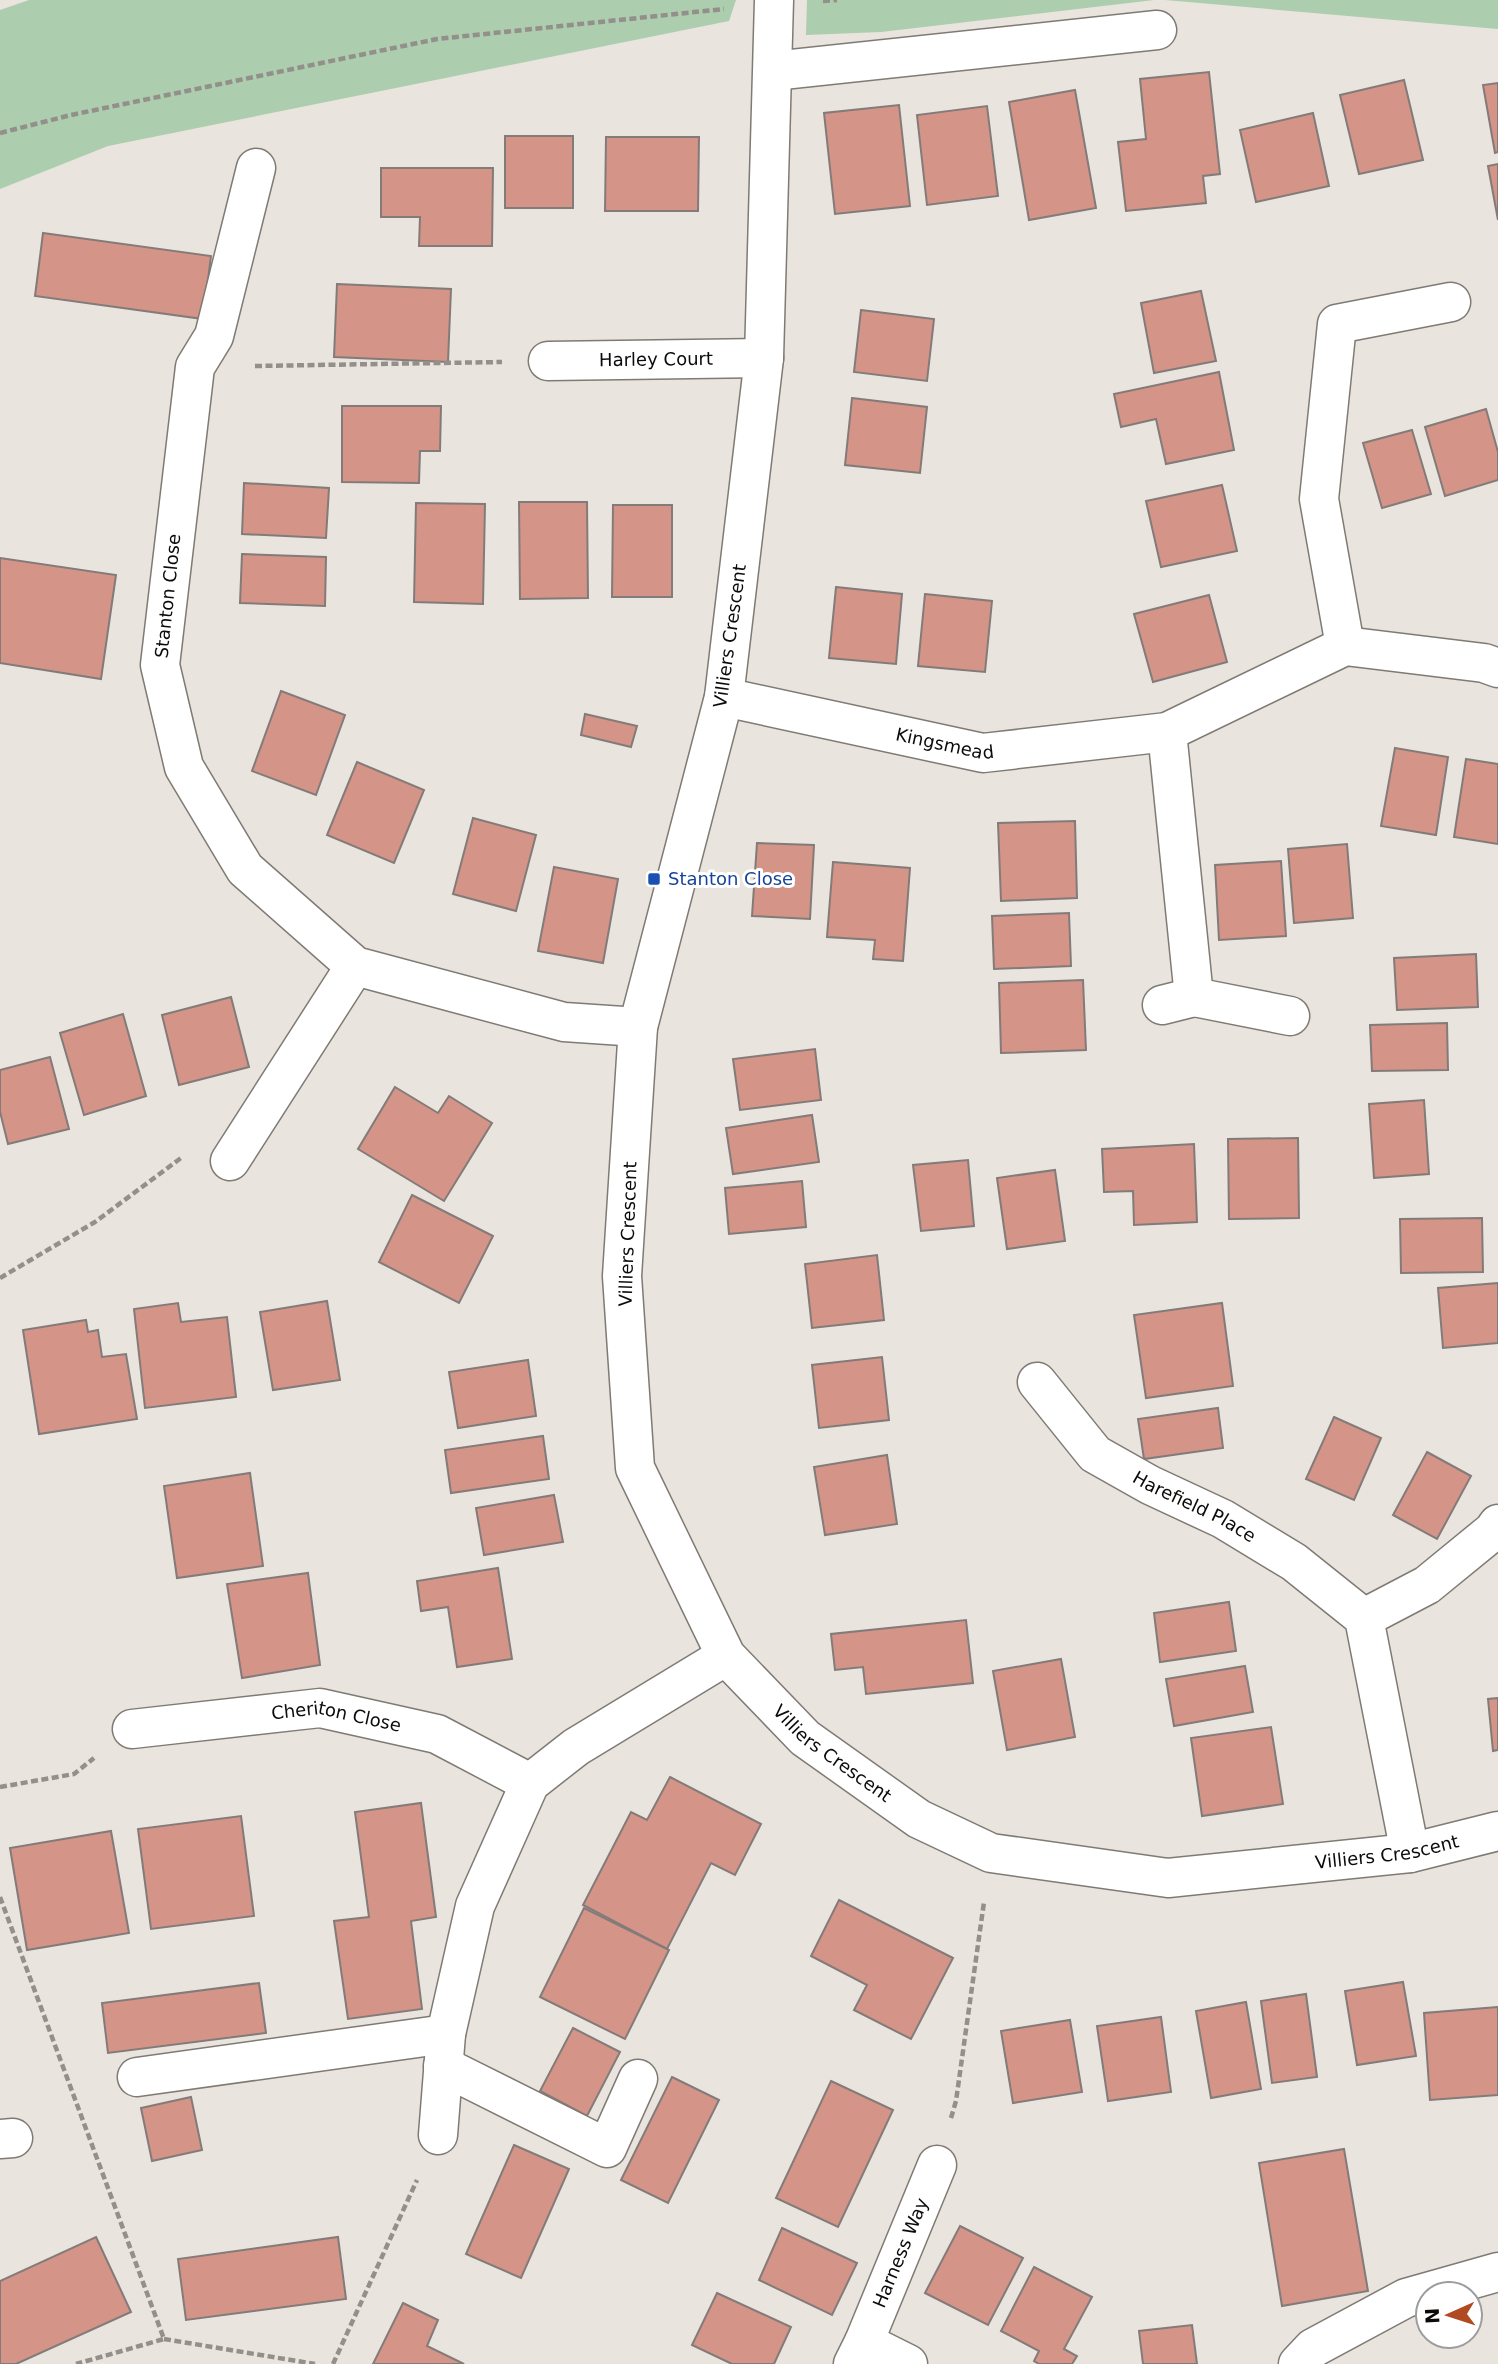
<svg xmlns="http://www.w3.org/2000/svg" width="1498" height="2364" viewBox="0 0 1498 2364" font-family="'DejaVu Sans',sans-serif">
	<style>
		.grass { fill: #accdae }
		.building { fill: #d49487; stroke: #837b79; stroke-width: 2 }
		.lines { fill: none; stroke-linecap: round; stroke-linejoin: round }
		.minor-casing { stroke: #7f7a74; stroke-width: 41 }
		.path { stroke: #938f8a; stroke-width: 4.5; stroke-dasharray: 7 3.5; stroke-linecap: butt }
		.minor { stroke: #fff; stroke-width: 38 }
		.transit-dot { fill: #1a4fb4; stroke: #fff; stroke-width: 2.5 }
		.labels { text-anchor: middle; stroke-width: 6; stroke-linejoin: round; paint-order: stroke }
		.street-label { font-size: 18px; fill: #0d0b09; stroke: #fff }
		.transit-label { font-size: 18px; fill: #164399; stroke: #fff; text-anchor: start }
	</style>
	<rect width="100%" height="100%" fill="#e9e4dd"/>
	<g class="grass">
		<polygon points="29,0 736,0 729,21 108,146 0,189 0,10"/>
		<polygon points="807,0 1154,0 881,32 806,35"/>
		<polygon points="1165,0 1498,0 1498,29"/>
	</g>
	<g class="building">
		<polygon points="1209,72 1220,174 1203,176 1206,203 1126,211 1118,142 1146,139 1140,79"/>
		<polygon points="1404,80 1423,160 1359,174 1340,95"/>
		<polygon points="1498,83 1498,152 1495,153 1483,85"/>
		<polygon points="1075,90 1096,208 1029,220 1009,102"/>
		<polygon points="899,105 910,206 835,214 824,113"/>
		<polygon points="987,106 998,196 927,205 917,115"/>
		<polygon points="1313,113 1329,186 1256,202 1240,130"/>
		<rect x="505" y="136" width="68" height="72"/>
		<polygon points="606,137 699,137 698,211 605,211"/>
		<polygon points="1498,164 1498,220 1488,166"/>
		<polygon points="381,168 493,168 492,246 419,246 420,217 381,217"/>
		<polygon points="43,233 211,256 203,319 35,296"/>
		<polygon points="337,284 451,289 448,362 334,357"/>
		<polygon points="1201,291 1216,361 1154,373 1141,303"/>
		<polygon points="861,310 934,319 927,381 854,372"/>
		<polygon points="1219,372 1234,450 1166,464 1156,419 1121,427 1114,394"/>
		<polygon points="852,398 927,407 920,473 845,465"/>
		<polygon points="342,406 441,406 440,451 420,451 419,483 342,482"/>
		<polygon points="1486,409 1498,452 1498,480 1445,496 1425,427"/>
		<polygon points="1412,430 1431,494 1382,508 1363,443"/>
		<polygon points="244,483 329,488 326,538 242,534"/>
		<polygon points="1222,485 1237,551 1161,567 1146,501"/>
		<polygon points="519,502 587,502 588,598 520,599"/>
		<polygon points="416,503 485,504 483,604 414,602"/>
		<polygon points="613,505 672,505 672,597 612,597"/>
		<polygon points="242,554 326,557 325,606 240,603"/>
		<polygon points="0,558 116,575 101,679 0,663"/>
		<polygon points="836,587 902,594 896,664 829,658"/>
		<polygon points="925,594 992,601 985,672 918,666"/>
		<polygon points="1209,595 1227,662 1153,682 1134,614"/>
		<polygon points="281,691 345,715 316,795 252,771"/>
		<polygon points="585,714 637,726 631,747 581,735"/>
		<polygon points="1395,748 1448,757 1436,835 1381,826"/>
		<polygon points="1466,759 1498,764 1498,844 1454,837"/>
		<polygon points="357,762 424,790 394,863 327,835"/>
		<polygon points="473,818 536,835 516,911 453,894"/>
		<polygon points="1075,821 1077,898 1001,901 998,823"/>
		<polygon points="757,843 814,845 810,919 752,916"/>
		<polygon points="1347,844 1353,918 1294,923 1288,849"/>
		<polygon points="1281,861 1286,936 1219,940 1215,865"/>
		<polygon points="833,862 910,868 903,961 873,959 875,940 827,937"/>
		<polygon points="554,867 618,879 603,963 538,951"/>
		<polygon points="1069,913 1071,966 994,969 992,916"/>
		<polygon points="1476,954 1478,1007 1397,1010 1394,958"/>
		<polygon points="1083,980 1086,1050 1001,1053 999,983"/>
		<polygon points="231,997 249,1067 179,1085 162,1015"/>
		<polygon points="123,1014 146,1096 84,1115 60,1033"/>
		<polygon points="1447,1023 1448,1070 1372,1071 1370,1025"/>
		<polygon points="815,1049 821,1100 740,1110 733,1059"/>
		<polygon points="50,1057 69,1129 8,1144 0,1112 0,1070"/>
		<polygon points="395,1087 438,1113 449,1096 492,1123 444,1201 358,1149"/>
		<polygon points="1424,1100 1429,1174 1374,1178 1369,1104"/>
		<polygon points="812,1115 819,1162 733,1174 726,1128"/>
		<polygon points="1298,1138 1299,1218 1229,1219 1228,1139"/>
		<polygon points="1194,1144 1197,1222 1134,1225 1133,1191 1104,1192 1102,1149"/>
		<polygon points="968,1160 974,1226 921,1231 913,1165"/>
		<polygon points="1055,1170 1065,1241 1007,1249 997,1178"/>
		<polygon points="802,1181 806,1227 729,1234 725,1188"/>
		<polygon points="412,1195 493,1236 459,1303 379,1262"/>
		<polygon points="1482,1218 1483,1272 1401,1273 1400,1219"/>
		<polygon points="877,1255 884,1320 812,1328 805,1264"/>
		<polygon points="1498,1283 1498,1343 1443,1348 1438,1288"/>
		<polygon points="327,1301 340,1380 273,1390 260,1312"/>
		<polygon points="178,1303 181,1322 227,1317 236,1397 145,1408 134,1309"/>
		<polygon points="1222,1303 1233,1386 1146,1398 1134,1315"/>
		<polygon points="86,1320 88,1332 98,1330 102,1357 126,1354 137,1419 39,1434 23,1330"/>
		<polygon points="882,1357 889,1420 819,1428 812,1365"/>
		<polygon points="528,1360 536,1416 458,1428 449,1372"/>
		<polygon points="1218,1408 1223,1448 1144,1459 1138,1419"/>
		<polygon points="1334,1417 1381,1438 1354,1500 1306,1479"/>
		<polygon points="543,1436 549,1479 451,1493 445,1450"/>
		<polygon points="1427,1452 1471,1476 1437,1539 1393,1515"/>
		<polygon points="887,1455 897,1524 825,1535 814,1467"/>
		<polygon points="250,1473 263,1566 177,1578 164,1486"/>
		<polygon points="554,1495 563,1542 484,1555 476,1508"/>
		<polygon points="498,1568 512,1659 457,1667 448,1607 421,1611 417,1581"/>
		<polygon points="308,1573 320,1665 242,1678 227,1584"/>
		<polygon points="1229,1602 1236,1651 1160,1662 1154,1613"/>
		<polygon points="966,1620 973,1683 866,1694 863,1667 835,1670 831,1634"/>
		<polygon points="1061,1659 1075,1737 1007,1750 993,1671"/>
		<polygon points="1245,1666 1253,1712 1174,1726 1166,1679"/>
		<polygon points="1498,1698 1498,1750 1493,1751 1488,1699"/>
		<polygon points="1271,1727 1283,1804 1202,1816 1191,1738"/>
		<polygon points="670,1777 761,1824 735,1875 711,1863 667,1949 583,1905 631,1812 647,1820"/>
		<polygon points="421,1803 436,1917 411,1921 422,2009 348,2019 334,1921 369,1917 355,1812"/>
		<polygon points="241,1816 254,1916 151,1929 138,1829"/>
		<polygon points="111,1831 129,1933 27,1950 10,1848"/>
		<polygon points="839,1900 953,1958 911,2039 854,2010 867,1985 811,1956"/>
		<polygon points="584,1908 669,1950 625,2039 540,1997"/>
		<polygon points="1403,1982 1416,2056 1357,2065 1345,1991"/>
		<polygon points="259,1983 266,2033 108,2053 102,2003"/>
		<polygon points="1306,1994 1317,2077 1272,2083 1261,2001"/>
		<polygon points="1246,2002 1261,2089 1211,2098 1196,2011"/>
		<polygon points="1498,2007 1498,2095 1430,2100 1424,2013"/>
		<polygon points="1161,2017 1171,2092 1108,2101 1097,2026"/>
		<polygon points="1070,2020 1082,2092 1013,2103 1001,2031"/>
		<polygon points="573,2028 620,2052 587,2116 540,2091"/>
		<polygon points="672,2077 719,2100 668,2203 621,2180"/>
		<polygon points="831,2081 893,2110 838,2227 776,2198"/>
		<polygon points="191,2097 202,2150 152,2161 141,2108"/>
		<polygon points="514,2145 569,2169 521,2278 466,2254"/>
		<polygon points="1344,2149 1368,2291 1282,2306 1259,2163"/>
		<polygon points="960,2226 1023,2258 988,2325 925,2293"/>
		<polygon points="782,2228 857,2263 832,2315 759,2280"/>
		<polygon points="96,2237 131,2312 16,2364 0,2364 0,2281"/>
		<polygon points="338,2237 346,2299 186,2320 178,2259"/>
		<polygon points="1034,2267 1092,2297 1064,2349 1077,2356 1072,2364 1039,2364 1034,2361 1039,2351 1001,2331"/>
		<polygon points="717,2293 791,2327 774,2364 732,2364 692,2345"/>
		<polygon points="403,2303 438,2320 427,2346 464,2364 373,2364"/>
		<polygon points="1192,2325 1197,2364 1143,2364 1139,2331"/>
	</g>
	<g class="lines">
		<g class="minor-casing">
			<g id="minor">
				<path id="s1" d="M774,0L764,358L724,697L638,1027L622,1276L635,1468L726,1656L805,1738L919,1819L991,1853L1168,1878L1410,1853L1498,1831"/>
				<polyline points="773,71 1157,30"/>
				<polyline points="256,168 214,336 195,367 160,665 184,767 245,869 355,966 564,1022 638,1027"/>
				<path id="s2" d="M548,361L764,358"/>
				<polyline points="1345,646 1319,499 1337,324 1451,302"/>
				<path id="s3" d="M724,697L983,753L1167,732L1345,646L1484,663L1498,668"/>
				<polyline points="1167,732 1194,997"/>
				<polyline points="1162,1005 1194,997 1290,1016"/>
				<polyline points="230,1161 355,966"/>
				<path id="s4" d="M1037,1382L1095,1454L1150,1485L1223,1519L1294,1562L1364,1618L1410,1853"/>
				<polyline points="1364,1618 1427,1585 1493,1531 1498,1524"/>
				<path id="s5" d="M132,1729L320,1708L437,1734L530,1783"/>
				<polyline points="443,2066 607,2148 638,2079"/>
				<polyline points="137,2077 446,2034"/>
				<polyline points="438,2135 446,2034 475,1906 530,1783 576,1747 726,1656"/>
				<polyline points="0,2139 13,2138"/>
				<polyline points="864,2342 908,2364"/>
				<path id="s6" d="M853,2364L864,2342L937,2165"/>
				<polyline points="1298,2364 1313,2348 1406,2298 1498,2272"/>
			</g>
		</g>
		<g class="path">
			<polyline points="823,1 837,0"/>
			<polyline points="0,133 71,115 437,39 724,9"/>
			<polyline points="255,366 502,362"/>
			<polyline points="0,1278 95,1222 181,1158"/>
			<polyline points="0,1787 74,1774 94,1758"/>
			<polyline points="0,1897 164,2339 76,2364"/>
			<polyline points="951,2118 956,2101 984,1902"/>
			<polyline points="164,2339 315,2364"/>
			<polyline points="333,2364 417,2180"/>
		</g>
		<use href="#minor" class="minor"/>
	</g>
	<rect class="transit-dot" x="647" y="872" width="14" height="14" rx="3.5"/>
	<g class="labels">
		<g class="street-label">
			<text dy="6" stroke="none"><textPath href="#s2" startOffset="108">Harley Court</textPath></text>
			<text transform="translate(168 596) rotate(-84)" y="6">Stanton Close</text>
			<text transform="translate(730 636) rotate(-82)" y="6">Villiers Crescent</text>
			<text dy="6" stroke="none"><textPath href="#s3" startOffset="226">Kingsmead</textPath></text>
			<text transform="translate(628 1234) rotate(-88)" y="6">Villiers Crescent</text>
			<text dy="6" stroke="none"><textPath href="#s4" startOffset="205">Harefield Place</textPath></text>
			<text dy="6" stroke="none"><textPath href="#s5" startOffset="206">Cheriton Close</textPath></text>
			<text dy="6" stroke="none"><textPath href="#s1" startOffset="1836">Villiers Crescent</textPath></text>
			<text dy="6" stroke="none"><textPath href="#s1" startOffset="2424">Villiers Crescent</textPath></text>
			<text dy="6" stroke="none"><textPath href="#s6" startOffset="121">Harness Way</textPath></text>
		</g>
		<g class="transit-label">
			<text x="668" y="885">Stanton Close</text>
		</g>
	</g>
	<g transform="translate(1449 2315) rotate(267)"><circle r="33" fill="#ffffff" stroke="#9e9d9d" stroke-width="2"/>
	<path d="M0-5L12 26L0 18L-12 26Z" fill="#b04a20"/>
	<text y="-10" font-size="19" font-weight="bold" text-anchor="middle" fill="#0d0b09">N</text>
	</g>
</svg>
